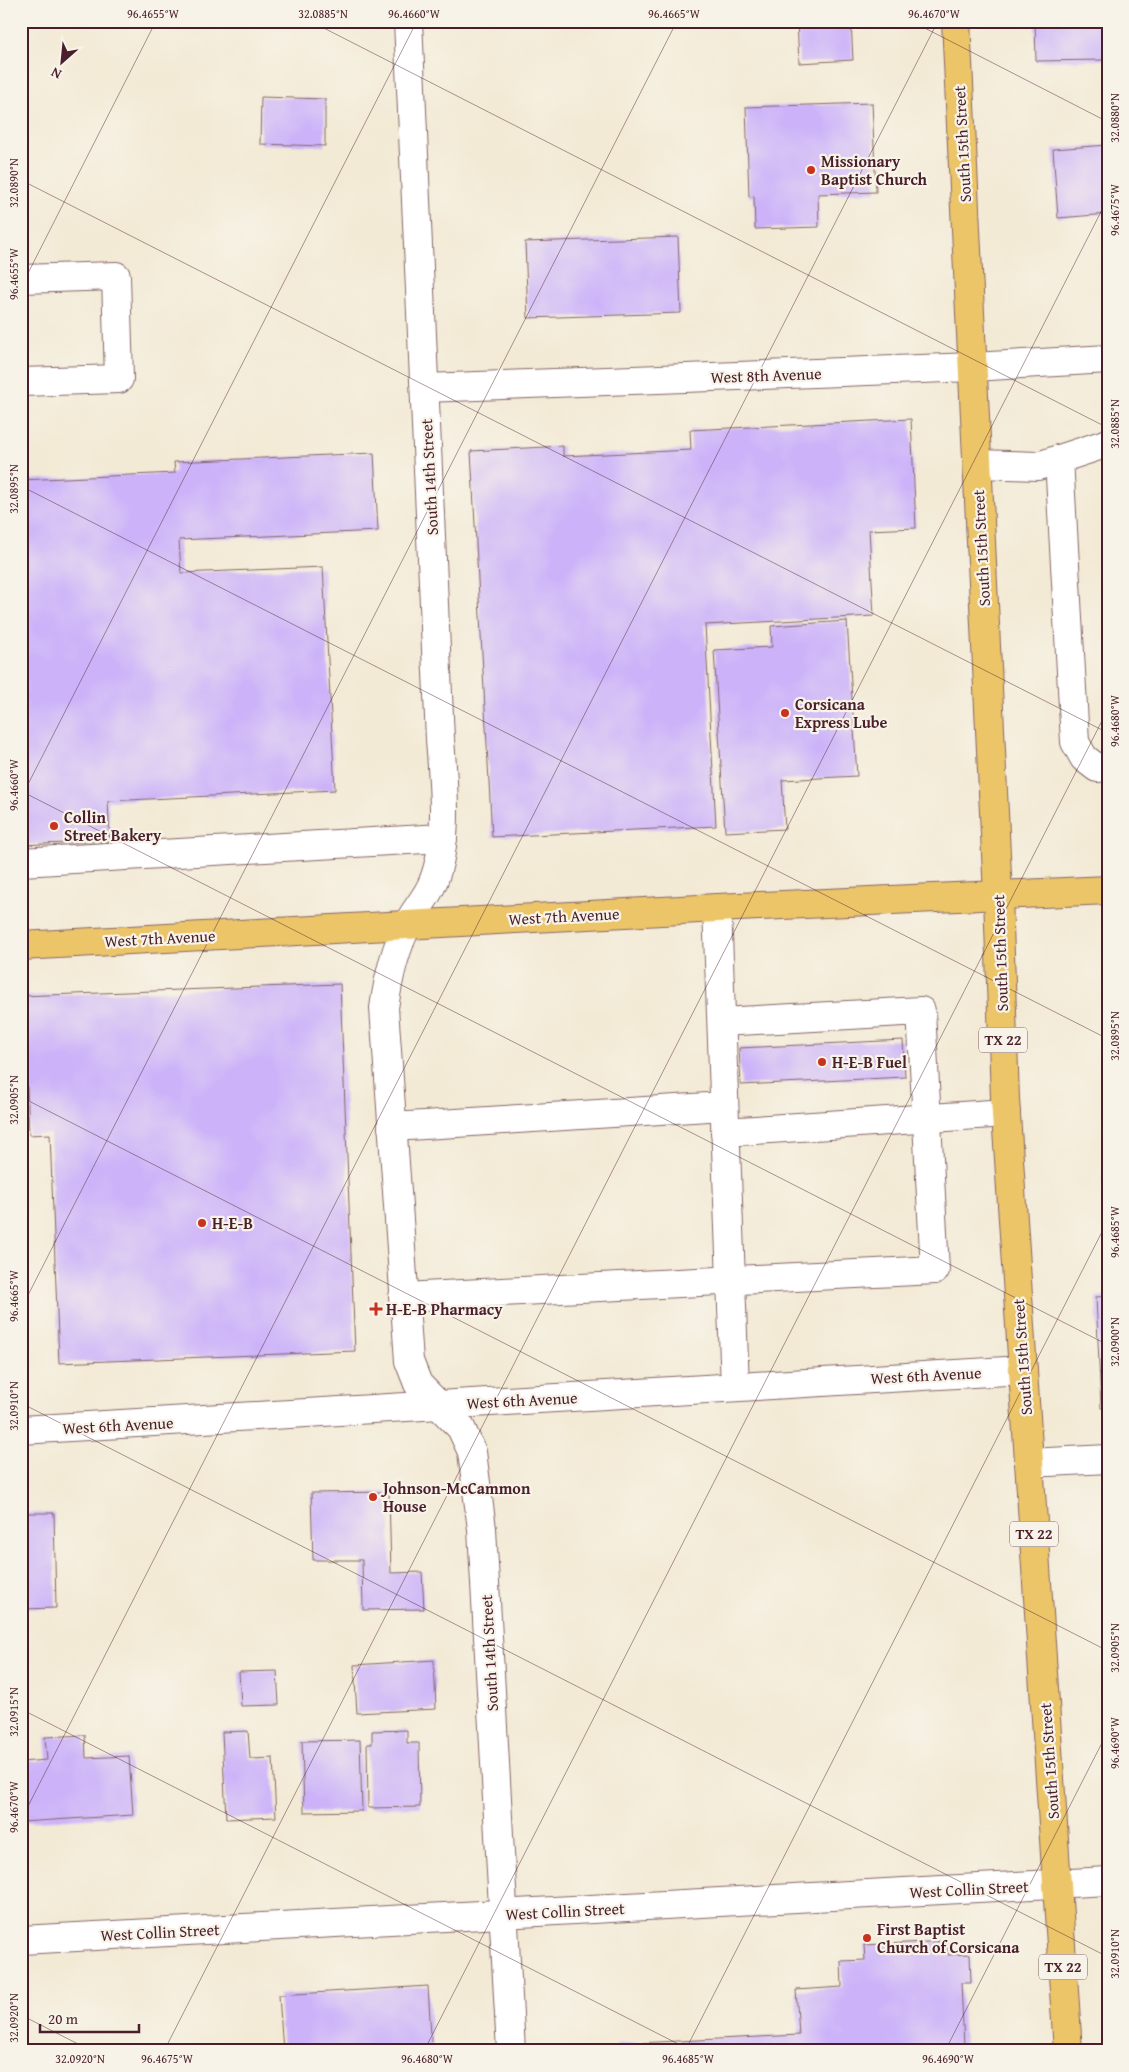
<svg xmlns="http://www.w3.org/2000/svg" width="1129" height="2072" viewBox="0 0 1129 2072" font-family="'Gentium Book Plus',serif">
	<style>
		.building { fill: #ccb3f9 }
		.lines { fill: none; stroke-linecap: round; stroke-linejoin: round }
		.minor-casing { stroke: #856666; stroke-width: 30 }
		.major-casing { stroke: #856666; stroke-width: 30 }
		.minor { stroke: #fff; stroke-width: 28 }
		.major { stroke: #edc569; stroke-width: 28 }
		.ticks { fill: none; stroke: #4a1f2b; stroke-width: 1; stroke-opacity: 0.45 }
		.poi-dot { fill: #c8321e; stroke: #f7f3e8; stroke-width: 2 }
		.labels { text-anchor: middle; stroke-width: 4.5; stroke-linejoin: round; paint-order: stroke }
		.shield { fill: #f7f3e8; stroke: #7e5f64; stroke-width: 1 }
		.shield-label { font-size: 15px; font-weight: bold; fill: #4a1f2b }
		.street-label { font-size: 16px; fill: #4a1f2b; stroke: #f7f3e8 }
		.poi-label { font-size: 16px; font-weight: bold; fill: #4a1f2b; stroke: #f7f3e8; text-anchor: start }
		.neatline { fill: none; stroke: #4a1f2b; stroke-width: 2 }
		.ticks-label { font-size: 12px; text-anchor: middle; fill: #4a1f2b }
	</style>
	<rect width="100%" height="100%" fill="#f7f3e8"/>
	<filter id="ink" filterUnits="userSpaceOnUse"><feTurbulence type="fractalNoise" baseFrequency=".02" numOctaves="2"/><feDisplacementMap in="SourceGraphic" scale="10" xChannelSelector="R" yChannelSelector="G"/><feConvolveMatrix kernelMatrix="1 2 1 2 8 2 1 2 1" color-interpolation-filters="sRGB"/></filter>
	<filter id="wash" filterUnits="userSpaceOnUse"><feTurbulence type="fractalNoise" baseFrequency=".0096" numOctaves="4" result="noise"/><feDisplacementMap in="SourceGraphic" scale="20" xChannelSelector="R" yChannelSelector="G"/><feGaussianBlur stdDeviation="1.12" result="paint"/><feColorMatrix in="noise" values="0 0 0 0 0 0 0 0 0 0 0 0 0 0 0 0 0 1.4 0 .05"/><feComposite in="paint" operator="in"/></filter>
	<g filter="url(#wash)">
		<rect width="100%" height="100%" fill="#f3ead5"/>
		<g id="blocks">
			<g class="building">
				<polygon points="797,21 851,21 853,60 799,63"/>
				<polygon points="1035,21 1103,21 1104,60 1036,61"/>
				<polygon points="261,97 325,99 325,146 260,144"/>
				<polygon points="872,103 876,192 818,194 819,227 755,229 754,196 749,197 746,107"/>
				<polygon points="1108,145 1108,214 1058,218 1053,149"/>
				<polygon points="678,237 681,313 528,318 525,242"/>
				<polygon points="911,419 916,528 869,530 874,616 705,625 716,826 492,837 471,451 563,446 563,456 691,450 690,430"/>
				<polygon points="374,453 378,531 179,540 181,573 323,567 335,790 108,801 110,841 21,845 21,480 175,473 174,462"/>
				<polygon points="847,621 857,776 782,780 785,829 725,832 714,650 772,647 771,626"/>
				<polygon points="340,984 355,1351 59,1363 50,1134 29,1135 27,1084 21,1085 21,996"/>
				<polygon points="903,1040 905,1077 741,1085 739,1048"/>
				<polygon points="1103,1171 1108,1171 1108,1243 1106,1243"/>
				<polygon points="1108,1296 1108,1408 1101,1408 1096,1297"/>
				<polygon points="389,1492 391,1573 422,1572 424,1609 363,1610 362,1560 313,1560 311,1493"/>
				<polygon points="21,1513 54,1513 56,1608 21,1609"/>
				<polygon points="434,1660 436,1709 357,1713 354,1665"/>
				<polygon points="277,1671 279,1705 241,1706 239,1672"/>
				<polygon points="407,1730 407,1743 419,1743 420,1807 368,1808 367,1744 372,1744 372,1731"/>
				<polygon points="248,1731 250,1759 273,1758 276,1817 226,1819 222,1732"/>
				<polygon points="85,1735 86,1758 129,1756 133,1815 21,1822 21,1762 47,1760 45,1737"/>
				<polygon points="360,1740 362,1811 304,1812 302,1741"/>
				<polygon points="947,1941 948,1955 970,1954 971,1983 961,1983 964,2046 989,2045 989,2051 617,2051 617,2044 799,2035 796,1990 842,1987 841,1961 865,1960 864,1945"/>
				<polygon points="428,1986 432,2051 283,2051 279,1995"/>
			</g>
		</g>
	</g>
	<g filter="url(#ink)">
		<use href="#blocks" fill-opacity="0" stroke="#856666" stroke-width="1"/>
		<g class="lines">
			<g class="minor-casing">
				<g id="minor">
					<path d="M408,21L440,739C443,783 450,840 433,882C427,898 415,909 408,924C394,950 388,980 384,1008L409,1361L418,1384L461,1428L472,1452L482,1529L511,2051"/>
					<polyline points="21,279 116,276 119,379 21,382"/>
					<polyline points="425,388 973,367 1108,359"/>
					<polyline points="1059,459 1075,742 1084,758 1097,768 1108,767"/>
					<polyline points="978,464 1038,466 1108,443"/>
					<polyline points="21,862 443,838"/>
					<polyline points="717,908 735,1387"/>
					<polyline points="392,1127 724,1106"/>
					<polyline points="725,1132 1006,1113"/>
					<polyline points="403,1297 935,1270 921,1011 722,1022"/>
					<polyline points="21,1430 1023,1370"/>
					<polyline points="1029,1463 1108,1459"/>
					<polyline points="21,1940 1108,1881"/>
				</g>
			</g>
			<g class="major-casing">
				<g id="major">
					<polyline points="956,21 998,896 1005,1099 1068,2051"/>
					<polyline points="21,946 717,908 1108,890"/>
				</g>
			</g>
			<use href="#minor" class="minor"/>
			<use href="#major" class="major"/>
		</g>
	</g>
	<path class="ticks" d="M310,21L1108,428M911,21L1108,122M21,180L1108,733M21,287L156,21M21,486L1108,1039M21,791L1108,1345M21,798L417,21M21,1097L1108,1651M21,1309L677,21M21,1403L1108,1957M21,1709L692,2051M21,1820L938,21M21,2015L92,2051M164,2051L1108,198M424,2051L1108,709M685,2051L1108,1220M945,2051L1108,1731"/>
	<g class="poi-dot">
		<circle cx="811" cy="170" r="5"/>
		<circle cx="785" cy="713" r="5"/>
		<circle cx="54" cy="826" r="5"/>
		<circle cx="822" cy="1062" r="5"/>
		<circle cx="202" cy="1223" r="5"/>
		<path d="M373.5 1301.5h5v5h5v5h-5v5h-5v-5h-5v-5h5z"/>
		<circle cx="373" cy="1497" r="5"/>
		<circle cx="867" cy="1938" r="5"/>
	</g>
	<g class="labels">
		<g class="shield">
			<rect x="979" y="1027.5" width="48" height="25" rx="4"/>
			<rect x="1010" y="1521.5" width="48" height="25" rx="4"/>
			<rect x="1039" y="1954.5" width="48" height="25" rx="4"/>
		</g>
		<g class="shield-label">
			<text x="1003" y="1045">TX 22</text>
			<text x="1034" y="1539">TX 22</text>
			<text x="1063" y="1972">TX 22</text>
		</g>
		<g class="street-label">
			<text transform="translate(962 144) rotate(-93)" y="6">South 15th Street</text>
			<text transform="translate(766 375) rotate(-2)" y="6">West 8th Avenue</text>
			<text transform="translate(429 477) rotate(-93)" y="6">South 14th Street</text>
			<text transform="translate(981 548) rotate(-93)" y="6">South 15th Street</text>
			<text transform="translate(564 916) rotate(-3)" y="6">West 7th Avenue</text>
			<text transform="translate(160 938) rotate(-3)" y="6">West 7th Avenue</text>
			<text transform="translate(1000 953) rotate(-92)" y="6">South 15th Street</text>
			<text transform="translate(1022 1357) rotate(-94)" y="6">South 15th Street</text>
			<text transform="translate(926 1375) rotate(-3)" y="6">West 6th Avenue</text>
			<text transform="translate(522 1400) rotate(-3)" y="6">West 6th Avenue</text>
			<text transform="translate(118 1425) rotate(-3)" y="6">West 6th Avenue</text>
			<text transform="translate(489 1653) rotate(-93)" y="6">South 14th Street</text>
			<text transform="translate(1049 1761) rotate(-94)" y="6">South 15th Street</text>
			<text transform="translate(969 1889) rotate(-3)" y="6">West Collin Street</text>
			<text transform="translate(565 1911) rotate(-3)" y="6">West Collin Street</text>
			<text transform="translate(160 1932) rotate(-3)" y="6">West Collin Street</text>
		</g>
		<g class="poi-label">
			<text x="821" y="167">Missionary<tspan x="821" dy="18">Baptist Church</tspan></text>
			<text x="795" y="710">Corsicana<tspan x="795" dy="18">Express Lube</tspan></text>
			<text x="64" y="823">Collin<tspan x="64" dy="18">Street Bakery</tspan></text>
			<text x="832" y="1068">H-E-B Fuel</text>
			<text x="212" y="1229">H-E-B</text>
			<text x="386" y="1315">H-E-B Pharmacy</text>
			<text x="383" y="1494">Johnson-McCammon<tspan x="383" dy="18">House</tspan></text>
			<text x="877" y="1935">First Baptist<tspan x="877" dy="18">Church of Corsicana</tspan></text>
		</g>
	</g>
	<rect width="1129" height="2072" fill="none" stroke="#f7f3e8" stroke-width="55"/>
	<g transform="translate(62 62) rotate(207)" stroke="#f7f3e8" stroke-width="4" paint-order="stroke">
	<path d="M0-4L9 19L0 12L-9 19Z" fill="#4a1f2b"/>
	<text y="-8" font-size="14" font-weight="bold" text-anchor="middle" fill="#4a1f2b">N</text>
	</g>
	<path d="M40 2024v8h99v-8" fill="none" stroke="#4a1f2b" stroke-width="2.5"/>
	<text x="48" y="2024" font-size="15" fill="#4a1f2b" stroke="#f7f3e8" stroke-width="4" paint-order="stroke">20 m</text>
	<rect x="28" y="28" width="1074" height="2016" class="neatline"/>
	<g class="ticks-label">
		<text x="153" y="18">96.4655°W</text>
		<text x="323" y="18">32.0885°N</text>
		<text x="414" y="18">96.4660°W</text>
		<text x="674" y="18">96.4665°W</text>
		<text x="934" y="18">96.4670°W</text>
		<text transform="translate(1115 118) rotate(-90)" y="4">32.0880°N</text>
		<text transform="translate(14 183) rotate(-90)" y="4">32.0890°N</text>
		<text transform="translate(1115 210) rotate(-90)" y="4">96.4675°W</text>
		<text transform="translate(14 274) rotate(-90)" y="4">96.4655°W</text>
		<text transform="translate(1115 424) rotate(-90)" y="4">32.0885°N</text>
		<text transform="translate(14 489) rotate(-90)" y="4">32.0895°N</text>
		<text transform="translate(1115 721) rotate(-90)" y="4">96.4680°W</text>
		<text transform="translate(14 785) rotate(-90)" y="4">96.4660°W</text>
		<text transform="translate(1115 1036) rotate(-90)" y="4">32.0895°N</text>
		<text transform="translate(14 1100) rotate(-90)" y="4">32.0905°N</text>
		<text transform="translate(1115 1232) rotate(-90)" y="4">96.4685°W</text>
		<text transform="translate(14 1296) rotate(-90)" y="4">96.4665°W</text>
		<text transform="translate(1115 1342) rotate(-90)" y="4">32.0900°N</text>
		<text transform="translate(14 1406) rotate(-90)" y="4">32.0910°N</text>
		<text transform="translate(1115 1648) rotate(-90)" y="4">32.0905°N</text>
		<text transform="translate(14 1712) rotate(-90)" y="4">32.0915°N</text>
		<text transform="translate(1115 1743) rotate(-90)" y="4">96.4690°W</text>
		<text transform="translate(14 1807) rotate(-90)" y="4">96.4670°W</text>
		<text transform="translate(1115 1954) rotate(-90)" y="4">32.0910°N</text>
		<text transform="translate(14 2018) rotate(-90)" y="4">32.0920°N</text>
		<text x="80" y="2063">32.0920°N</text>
		<text x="167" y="2063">96.4675°W</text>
		<text x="427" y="2063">96.4680°W</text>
		<text x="688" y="2063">96.4685°W</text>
		<text x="948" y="2063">96.4690°W</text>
	</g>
</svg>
